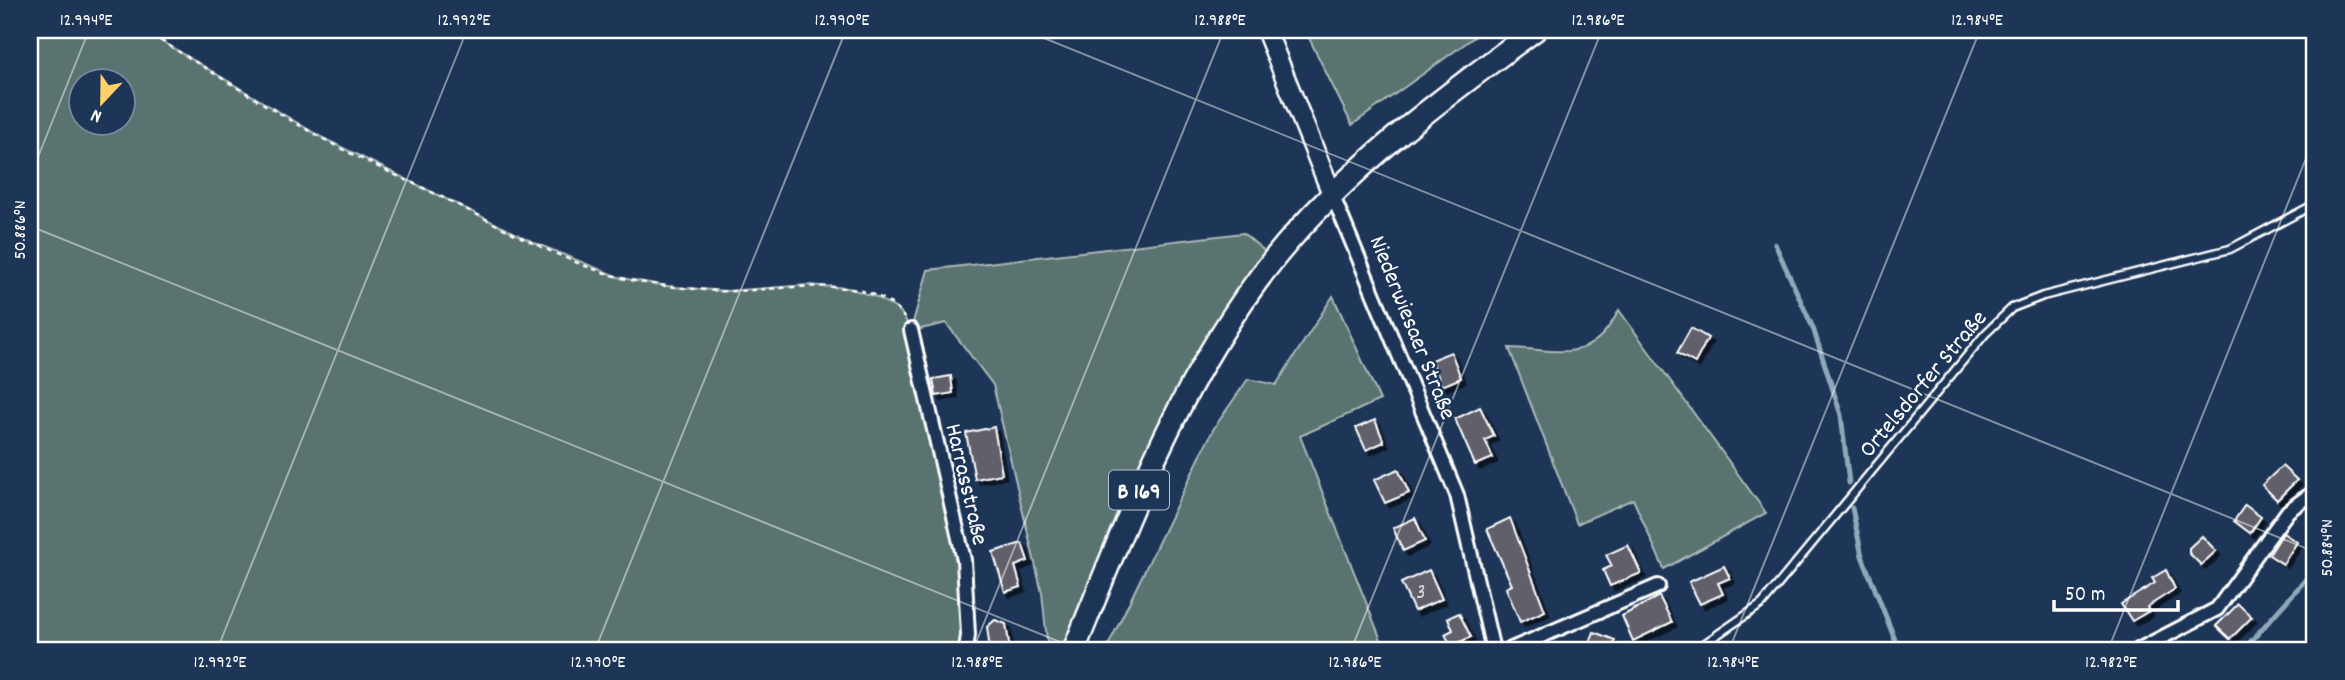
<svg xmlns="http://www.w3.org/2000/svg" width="2345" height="680" viewBox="0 0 2345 680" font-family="Dekko,sans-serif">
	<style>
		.green { fill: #587370; stroke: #acb9b8; stroke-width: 2; fill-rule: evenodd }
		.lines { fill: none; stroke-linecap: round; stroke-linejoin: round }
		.stream { stroke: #8fa9ba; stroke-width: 5 }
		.building { fill: #605f6b; stroke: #fff; stroke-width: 2; filter: url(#shadow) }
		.service-casing { stroke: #fff; stroke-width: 11 }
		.minor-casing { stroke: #fff; stroke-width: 18 }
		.secondary-casing { stroke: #fff; stroke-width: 23 }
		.primary-casing { stroke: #fff; stroke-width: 26 }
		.path { stroke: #fff; stroke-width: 2.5; stroke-dasharray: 5 5; stroke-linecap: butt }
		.service { stroke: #1d3557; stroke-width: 6 }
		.minor { stroke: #1d3557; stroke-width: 12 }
		.secondary { stroke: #1d3557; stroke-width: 18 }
		.primary { stroke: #1d3557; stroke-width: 21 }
		.ticks { fill: none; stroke: #fff; stroke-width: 2; stroke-opacity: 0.45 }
		.labels { text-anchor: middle; stroke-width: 5; stroke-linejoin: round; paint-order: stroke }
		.number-label { font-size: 21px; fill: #d7d7da }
		.shield { fill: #1d3557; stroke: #bbc2cd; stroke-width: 2 }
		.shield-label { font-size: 23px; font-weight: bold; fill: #fff }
		.street-label { font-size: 24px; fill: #fff; stroke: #1d3557 }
		.neatline { fill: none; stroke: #fff; stroke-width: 2.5 }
		.ticks-label { font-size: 18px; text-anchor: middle; fill: #fff }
	</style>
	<defs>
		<filter id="shadow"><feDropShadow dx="4.5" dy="4.5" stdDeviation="0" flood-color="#0009"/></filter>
	</defs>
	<rect width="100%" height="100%" fill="#1d3557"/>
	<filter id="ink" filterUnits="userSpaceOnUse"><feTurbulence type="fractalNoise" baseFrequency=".0143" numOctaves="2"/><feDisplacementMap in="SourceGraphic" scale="14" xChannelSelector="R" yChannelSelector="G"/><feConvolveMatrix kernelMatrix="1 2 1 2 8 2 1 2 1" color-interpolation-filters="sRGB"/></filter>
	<g filter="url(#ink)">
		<g class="green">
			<path d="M30,30H143L321,137L535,243L621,278L673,287L726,291L808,285L848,288L876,297L900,311L911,329L928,270L1243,233L1274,259L1219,337L1074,650H1048L1042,593L993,385L946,323L917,330L964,560L966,650H30ZM80,80H122V122H80Z"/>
			<polygon points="1305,30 1484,30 1352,125"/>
			<polygon points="1333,296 1380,400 1300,436 1385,650 1106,650 1214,428 1248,379 1276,385"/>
			<path d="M1619,310L1766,513L1664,569L1633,499L1577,524L1509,348C1562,350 1591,365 1619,310Z"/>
		</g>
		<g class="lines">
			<g class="stream">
				<polyline points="30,143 35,122"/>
				<polyline points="1775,244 1813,328 1841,415 1849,483"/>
				<polyline points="1852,508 1862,556 1899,650"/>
				<polyline points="2091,650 2096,646 2128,650"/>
				<polyline points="2221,650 2246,647 2315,569"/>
			</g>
		</g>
		<g class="building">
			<polygon points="1691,328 1708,338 1695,363 1677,353"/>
			<polygon points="1451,352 1461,378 1442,386 1431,360"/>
			<polygon points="951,376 953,393 936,396 933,379"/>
			<polygon points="1480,407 1494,436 1485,440 1493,458 1475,465 1455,419"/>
			<polygon points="1375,420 1384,442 1366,450 1356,428"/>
			<polygon points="994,427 1002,474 975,479 966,433"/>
			<polygon points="2282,466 2297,480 2277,500 2262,485"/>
			<polygon points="1398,469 1409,493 1385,503 1374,480"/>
			<polygon points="2245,505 2261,517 2250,533 2234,521"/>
			<polygon points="1415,518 1425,541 1403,551 1393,528"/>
			<polygon points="1510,518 1545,611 1520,622 1506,588 1512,585 1487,529"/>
			<polygon points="2283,533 2297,542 2283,564 2269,555"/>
			<polygon points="2202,536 2216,551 2201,565 2189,553 2189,548"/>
			<polygon points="1022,543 1028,561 1015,566 1021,587 1005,592 993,552"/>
			<polygon points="1628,545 1641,573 1610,586 1603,570 1612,566 1606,555"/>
			<polygon points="1724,566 1730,578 1718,583 1723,594 1700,604 1689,582"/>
			<polygon points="1429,570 1442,599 1414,611 1401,583"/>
			<polygon points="2166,570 2175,589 2147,607 2149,611 2132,621 2121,604 2155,583 2152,578"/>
			<polygon points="1659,596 1672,622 1633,641 1622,616"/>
			<polygon points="2238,604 2252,617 2230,639 2216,626"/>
			<polygon points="1459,613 1471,637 1451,646 1445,634 1453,630 1448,618"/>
			<polygon points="995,620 1006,624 1010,650 990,650 987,627"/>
			<polygon points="1594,632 1615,640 1611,650 1587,650"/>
		</g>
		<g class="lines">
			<g class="service-casing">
				<polyline id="service" points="1695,650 1762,604 1985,334 2012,308 2043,296 2230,249 2315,204"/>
			</g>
			<g class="minor-casing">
				<g id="minor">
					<polyline points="1332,194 1457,495 1493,650"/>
					<polyline points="911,330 964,560 968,635 966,650"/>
					<polyline points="1509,650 1658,586"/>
					<polyline points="2138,650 2217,609 2288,511 2315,491"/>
				</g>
			</g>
			<g class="secondary-casing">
				<polyline id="secondary" points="1266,30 1332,194"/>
			</g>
			<g class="primary-casing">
				<path id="primary" d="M1074,650C1129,515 1181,376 1273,260C1345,170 1442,98 1535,30"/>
			</g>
			<path class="path" d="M143,30C202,65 260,103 320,137C361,160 405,179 448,200C503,227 563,262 622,278C653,286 685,288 717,291C765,294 872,267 904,318"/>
			<use href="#service" class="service"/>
			<use href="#minor" class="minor"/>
			<use href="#secondary" class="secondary"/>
			<use href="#primary" class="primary"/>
		</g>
	</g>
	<path class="ticks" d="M1024,30L2315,552M30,177L89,30M30,226L1080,650M217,650L467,30M595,650L846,30M973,650L1224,30M1351,650L1602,30M1729,650L1980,30M2108,650L2315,136"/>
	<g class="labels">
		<g class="number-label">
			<text x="1421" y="598">3</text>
		</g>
		<rect class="shield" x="1109" y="470.5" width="60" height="39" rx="5"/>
		<g class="shield-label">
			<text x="1139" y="498">B 169</text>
		</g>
		<g class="street-label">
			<text transform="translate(1414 327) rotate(68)" y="8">Niederwiesaer Straße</text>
			<text transform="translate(1922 383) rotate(-50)" y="8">Ortelsdorfer Straße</text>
			<text transform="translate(968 484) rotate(77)" y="8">Harrasstraße</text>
		</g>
	</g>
	<rect width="2345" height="680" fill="none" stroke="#1d3557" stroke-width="77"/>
	<g transform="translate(102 102) rotate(202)"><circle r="33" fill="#1d3557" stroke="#77869a" stroke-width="2"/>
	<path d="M0-5L12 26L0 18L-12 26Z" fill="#ffd166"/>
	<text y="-10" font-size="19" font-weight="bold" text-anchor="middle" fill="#ffffff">N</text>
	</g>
	<path d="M2054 600v10h124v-10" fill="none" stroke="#ffffff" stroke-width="3.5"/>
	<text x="2065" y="600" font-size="21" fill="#ffffff" stroke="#1d3557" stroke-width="5" paint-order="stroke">50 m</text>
	<rect x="38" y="38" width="2268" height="604" class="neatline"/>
	<g class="ticks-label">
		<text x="86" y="25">12.994°E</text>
		<text x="464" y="25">12.992°E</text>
		<text x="842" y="25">12.990°E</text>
		<text x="1220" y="25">12.988°E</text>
		<text x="1598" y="25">12.986°E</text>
		<text x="1977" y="25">12.984°E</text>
		<text transform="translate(19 230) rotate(-90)" y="6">50.886°N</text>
		<text transform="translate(2326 548) rotate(-90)" y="6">50.884°N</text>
		<text x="220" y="667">12.992°E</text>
		<text x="598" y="667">12.990°E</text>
		<text x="977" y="667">12.988°E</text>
		<text x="1355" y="667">12.986°E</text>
		<text x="1733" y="667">12.984°E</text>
		<text x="2111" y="667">12.982°E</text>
	</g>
</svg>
